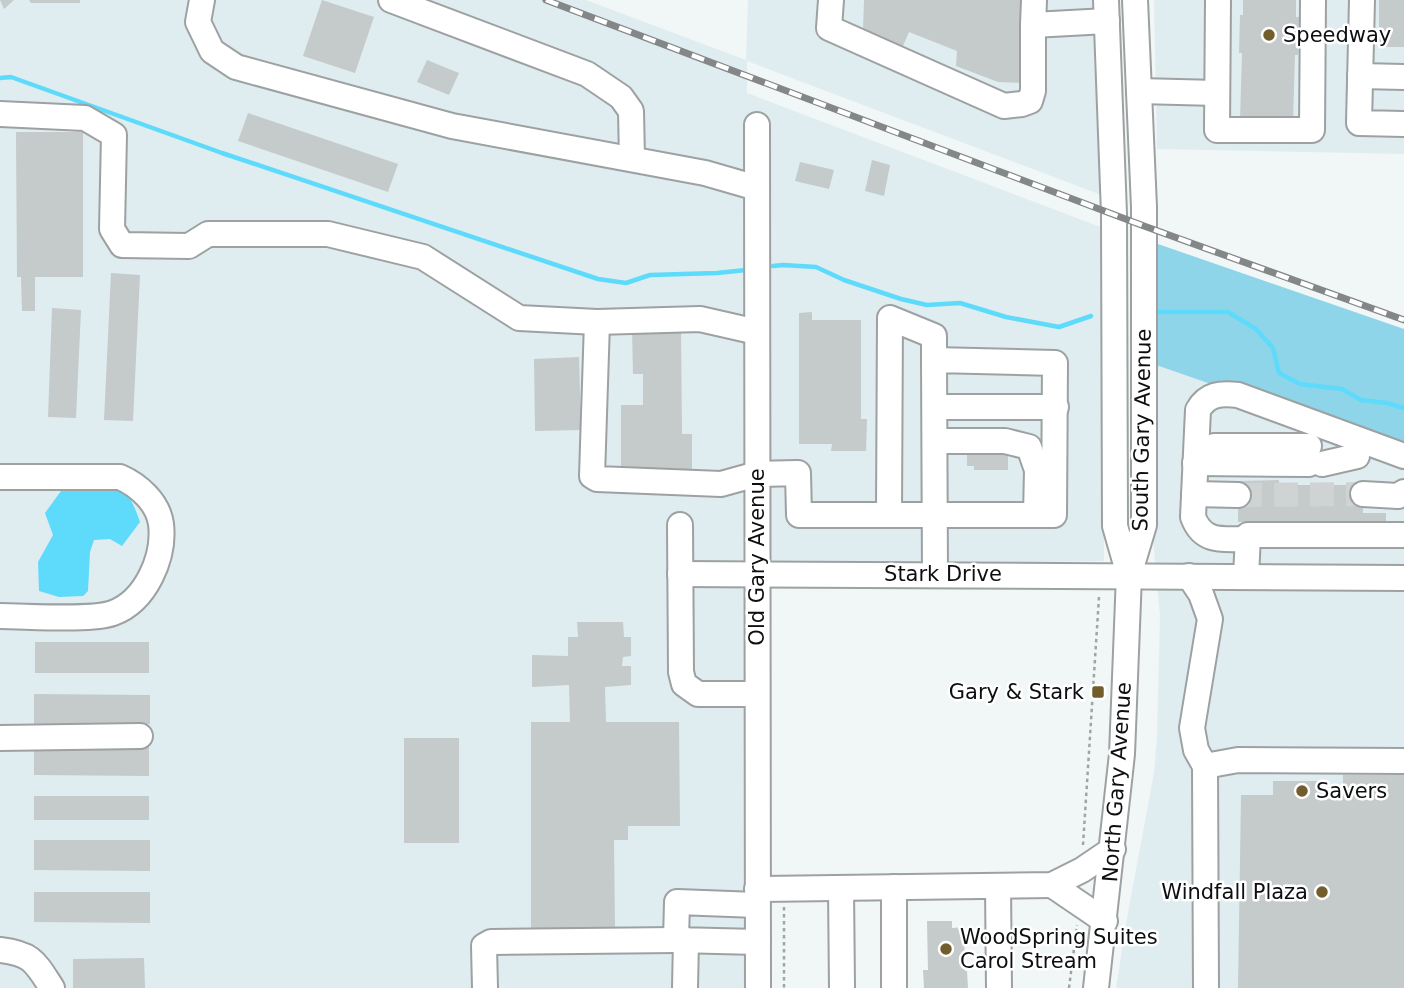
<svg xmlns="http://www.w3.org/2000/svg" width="1404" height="988" viewBox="0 0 1404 988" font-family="'DejaVu Sans',sans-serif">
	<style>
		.built { fill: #dfedf1 }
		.green { fill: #8ed5ea }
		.water { fill: #5edafa }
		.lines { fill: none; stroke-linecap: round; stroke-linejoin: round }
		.stream { stroke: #5edafa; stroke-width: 4.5 }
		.building { fill: #c5cacb }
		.minor-tunnel { stroke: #cfd3d4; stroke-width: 24; stroke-dasharray: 24 12; stroke-linecap: butt }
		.minor-casing { stroke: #9da1a2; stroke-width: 28 }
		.path { stroke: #a0a4a5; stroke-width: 2.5; stroke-dasharray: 3.5 3.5; stroke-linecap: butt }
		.minor { stroke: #fff; stroke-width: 24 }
		.rail-casing { stroke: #848788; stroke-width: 7 }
		.rail { stroke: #fff; stroke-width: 4.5; stroke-dasharray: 13; stroke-linecap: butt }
		.poi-dot { fill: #725d2c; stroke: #fff; stroke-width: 2.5 }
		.labels { text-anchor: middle; stroke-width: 5; stroke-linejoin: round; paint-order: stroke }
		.poi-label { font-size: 21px; fill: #0d0e0f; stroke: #fff; text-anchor: start }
		.street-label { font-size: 21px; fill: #0d0e0f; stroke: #fff }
	</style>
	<rect width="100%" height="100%" fill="#f1f6f7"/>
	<g class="built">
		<polygon points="0,0 586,0 746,60 748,0 1094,0 1104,196 747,61 747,93 1103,228 1104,561 747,566 748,988 0,988"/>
		<polygon points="1154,0 1404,0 1404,154 1157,149"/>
		<polygon points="1156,365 1404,451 1404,988 1116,988 1127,918 1154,773 1157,737 1160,616 1153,538"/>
	</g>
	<polygon class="green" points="1155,243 1404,329 1404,451 1156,365"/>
	<path class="water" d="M93,479C125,486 129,491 140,522L122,546L110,539L94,540L90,552L88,591L83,596L59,597L39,591L38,562L53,535L45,513L61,491Z"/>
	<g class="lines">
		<g class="stream">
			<polyline points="0,78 11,77 222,153 598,279 626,283 650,275 717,273 746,270"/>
			<polyline points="773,266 783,265 816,267 844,280 901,299 927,305 960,303 1006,317 1059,327 1091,316"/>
			<polyline points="1151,312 1228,312 1256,329 1273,348 1279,373 1300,384 1342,389 1361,400 1387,403 1404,408"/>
		</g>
	</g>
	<g class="building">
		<polygon points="0,0 14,0 4,9"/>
		<polygon points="29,0 80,0 80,3 31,3"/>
		<polygon points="322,0 374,17 355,73 303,56"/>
		<polygon points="864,0 1023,0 1021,83 998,82 956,66 957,51 909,32 903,46 863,31"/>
		<polygon points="1243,0 1296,0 1296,17 1299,17 1298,55 1295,55 1293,122 1240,120 1242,53 1239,53 1240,15 1243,15"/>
		<rect x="1379" y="0" width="25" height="47"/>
		<polygon points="427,60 459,73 449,95 417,82"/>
		<polygon points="248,113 398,164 388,192 238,141"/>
		<polygon points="16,132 83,132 83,277 35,277 35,311 22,311 21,277 17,277"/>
		<polygon points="872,160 890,165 884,196 865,191"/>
		<polygon points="800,162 834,170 829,189 795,181"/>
		<polygon points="111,273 140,275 133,421 104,420"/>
		<polygon points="52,308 81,310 76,418 48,417"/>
		<polygon points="812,312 812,320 861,320 861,419 867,419 866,451 831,451 832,444 799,444 799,313"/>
		<polygon points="632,328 681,328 682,434 692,434 692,470 621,471 621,405 643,405 643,374 633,374"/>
		<polygon points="579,357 581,430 535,431 534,359"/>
		<polygon points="967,450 1008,451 1008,470 974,470 974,466 967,466"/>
		<polygon points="1279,480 1279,485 1363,485 1363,513 1386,513 1386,521 1238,522 1238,481"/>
		<polygon points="577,622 623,622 624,637 631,637 631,656 623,657 622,666 631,666 631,685 605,687 606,722 679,722 680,826 628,826 628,840 614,840 615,928 531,928 531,722 570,722 569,685 532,687 532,655 568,656 568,637 578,637"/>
		<rect x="35" y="642" width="114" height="31"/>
		<polygon points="34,694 150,695 150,724 34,724"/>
		<rect x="404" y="738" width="55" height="105"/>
		<polygon points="34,745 149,746 149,776 34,775"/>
		<polygon points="1343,775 1404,775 1404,988 1238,988 1241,795 1273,795 1273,781 1327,781 1327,797 1343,797"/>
		<rect x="34" y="796" width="115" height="24"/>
		<polygon points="34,840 150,840 150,871 34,870"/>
		<polygon points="34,892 150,892 150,923 34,922"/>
		<polygon points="927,921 952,921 952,928 964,927 965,971 967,971 968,988 924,988 923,970 928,970"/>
		<polygon points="144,958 145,988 73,988 73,959"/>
	</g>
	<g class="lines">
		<polyline class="minor-tunnel" points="1238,495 1363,494"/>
		<g class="minor-casing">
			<g id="minor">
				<polyline points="202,0 198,22 212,51 236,67 452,126 705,173 757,188"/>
				<polyline points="391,0 587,74 621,97 631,111 632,159"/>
				<polyline points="831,0 829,28 1004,106 1022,104 1030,101 1033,91 1033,25"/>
				<polyline points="1034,0 1033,25 1107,21"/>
				<polyline points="1106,0 1114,214 1115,526 1129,575"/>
				<polyline points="1218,0 1217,130 1312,130 1313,0"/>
				<polyline points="1362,0 1359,123 1404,124"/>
				<polyline points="1360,76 1404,77"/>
				<polyline points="1139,91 1217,93"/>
				<polyline points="0,114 85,118 114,135 112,229 122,245 189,246 208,234 328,234 423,257 519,318 597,322 700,319 757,332"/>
				<polyline points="757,125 758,988"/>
				<path d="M597,322L592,476L597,479L721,484L757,474L798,473L799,515H1054L1055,363L934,360C935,432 935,503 935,574"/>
				<polyline points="935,407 1056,407"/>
				<polyline points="935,441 1005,441 1029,447 1037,470 1036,515"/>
				<polyline points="1214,446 1309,446"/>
				<polyline points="1195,463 1309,464"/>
				<polyline points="1322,464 1357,456"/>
				<path d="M0,477H120C138,485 158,502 161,524C165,557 146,601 113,613C91,621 27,616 0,616"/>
				<polyline points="1194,494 1238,495"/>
				<polyline points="1363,494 1398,496 1404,492"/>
				<polyline points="889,515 890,318 934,336 934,360"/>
				<polyline points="680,525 681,672 684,684 698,694 756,694"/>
				<path d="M1248,539C1224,539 1203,544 1193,517L1198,410C1207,394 1220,393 1238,395L1404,456"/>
				<polyline points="680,574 1404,578"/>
				<polyline points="1189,576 1201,594 1210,619 1192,728 1196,750 1205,766 1206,988"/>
				<polyline points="1246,577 1248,535 1404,535"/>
				<polyline points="0,738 140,736"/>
				<polyline points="1205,766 1238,760 1404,761"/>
				<polyline points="1052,885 1105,921"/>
				<polyline points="998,886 999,988"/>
				<polyline points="841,888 842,988"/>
				<polyline points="757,889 1052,885 1082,870 1113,849"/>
				<polyline points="757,905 677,902 676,940 758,942"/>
				<path d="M0,950C33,954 35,962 52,988"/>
				<polyline points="485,988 484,946 491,942 676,940"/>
				<polyline points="685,988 686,940"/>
				<polyline points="894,988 894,887"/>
				<polyline points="1096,988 1122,754 1129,575 1144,525 1144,207 1135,0"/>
			</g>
		</g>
		<g class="path">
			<polyline points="1083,845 1099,597"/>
			<polyline points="784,907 784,988"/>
			<polyline points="1069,988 1077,925"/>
		</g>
		<use href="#minor" class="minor"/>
		<g class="rail-casing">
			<polyline id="rail" points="546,0 1144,226 1404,320"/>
		</g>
		<use href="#rail" class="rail"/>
	</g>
	<g class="poi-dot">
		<circle cx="1269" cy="35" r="7"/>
		<rect x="1091" y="685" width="14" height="14" rx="3.5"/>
		<circle cx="1302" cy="791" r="7"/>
		<circle cx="1322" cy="892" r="7"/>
		<circle cx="946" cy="949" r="7"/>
	</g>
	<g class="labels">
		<g class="poi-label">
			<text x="1283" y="42">Speedway</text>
			<text x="1084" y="699" text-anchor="end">Gary &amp; Stark</text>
			<text x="1316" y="798">Savers</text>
			<text x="1308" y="899" text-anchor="end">Windfall Plaza</text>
			<text x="960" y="944">WoodSpring Suites<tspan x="960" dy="24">Carol Stream</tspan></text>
		</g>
		<g class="street-label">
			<text transform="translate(1142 430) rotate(-89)" y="7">South Gary Avenue</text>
			<text transform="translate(757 557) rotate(-90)" y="7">Old Gary Avenue</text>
			<text x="943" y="581">Stark Drive</text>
			<text transform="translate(1117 782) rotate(-86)" y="7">North Gary Avenue</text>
		</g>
	</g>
</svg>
